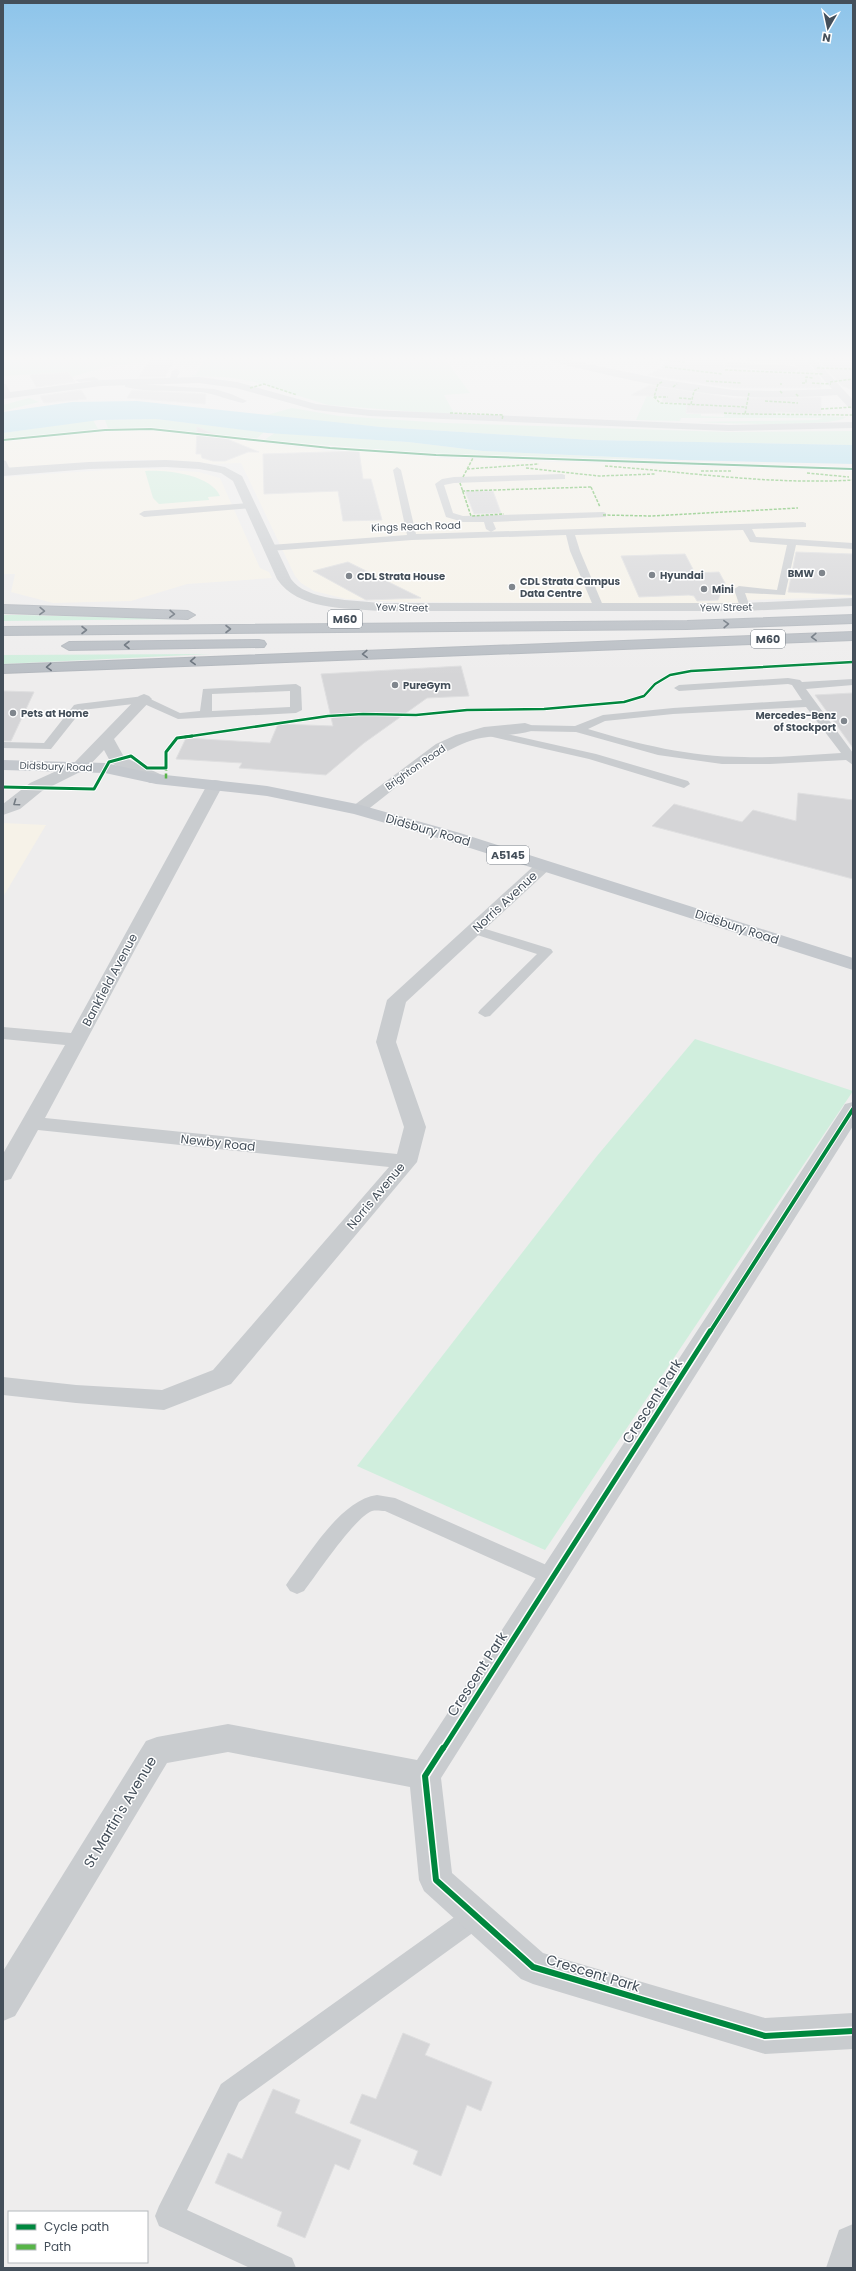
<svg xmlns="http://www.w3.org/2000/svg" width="856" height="2271" viewBox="0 0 856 2271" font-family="Poppins,sans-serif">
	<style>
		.commercial { fill: #f6f2e8 }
		.green { fill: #d0eedd }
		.water { fill: #a4dbee }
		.building { fill: #d5d5d7; stroke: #dfdfe0; fill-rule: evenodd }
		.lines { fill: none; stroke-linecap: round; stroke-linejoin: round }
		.highway-casing { stroke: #b2b7bd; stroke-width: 2 }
		.lane { fill: #c9cccf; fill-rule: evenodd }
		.street { fill: #c9cccf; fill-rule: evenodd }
		.primary { fill: #c4c8cd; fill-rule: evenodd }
		.highway { fill: #b9bec4; fill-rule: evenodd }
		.quiet-far1 { stroke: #57b448; stroke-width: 1.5; stroke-dasharray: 3 1.5; stroke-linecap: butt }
		.quiet { stroke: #57b448; stroke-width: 2.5; stroke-dasharray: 5 2.5; stroke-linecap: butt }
		.cycleway-far5-casing { stroke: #fff; stroke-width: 3.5 }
		.cycleway-far4-casing { stroke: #fff; stroke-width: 4 }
		.cycleway-far3-casing { stroke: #fff; stroke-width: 5 }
		.cycleway-far2-casing { stroke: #fff; stroke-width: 6 }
		.cycleway-far1-casing { stroke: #fff; stroke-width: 8 }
		.cycleway-casing { stroke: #fff; stroke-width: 9 }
		.cycleway-far5 { stroke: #00873e; stroke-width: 2 }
		.cycleway-far4 { stroke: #00873e; stroke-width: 2.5 }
		.cycleway-far3 { stroke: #00873e; stroke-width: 3 }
		.cycleway-far2 { stroke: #00873e; stroke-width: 4 }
		.cycleway-far1 { stroke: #00873e; stroke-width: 5 }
		.cycleway { stroke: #00873e; stroke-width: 6 }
		.oneway { stroke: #67707a }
		.oneway2 { stroke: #737b83 }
		.poi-dot { fill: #80868d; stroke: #fff; stroke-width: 1.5 }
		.labels { text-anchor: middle; stroke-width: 3; stroke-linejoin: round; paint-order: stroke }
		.far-street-label { font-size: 10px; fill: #444f5a; stroke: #fff }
		.far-poi-label { font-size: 10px; font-weight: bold; fill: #444f5a; stroke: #fff; text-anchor: start }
		.shield { fill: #fff; stroke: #7c848c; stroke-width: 1 }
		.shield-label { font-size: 11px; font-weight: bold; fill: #444f5a }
		.street-label { font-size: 12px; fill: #444f5a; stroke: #fff }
		.near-street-label { font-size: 14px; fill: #444f5a; stroke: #fff }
	</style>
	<rect width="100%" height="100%" fill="#eeeded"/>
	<g class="commercial">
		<polygon points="138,430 166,431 326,451 360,451 456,459 853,471 853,597 748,600 741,603 720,604 607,606 605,603 402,602 346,599 314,591 301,583 295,576 241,463 214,464 170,460 117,460 3,469 3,442 59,435"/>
		<polygon points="135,468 199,472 220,478 260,568 269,572 272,578 187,584 131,601 53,603 11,592 15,574 3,574 3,477"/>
		<polygon points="3,823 46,825 3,897"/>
	</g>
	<g class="green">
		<polygon points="3,359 145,359 144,362 108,366 72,377 68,372 4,376"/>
		<polygon points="204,359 445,359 470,393 444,395 455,415 328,405 251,381 225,377 185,376 196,375"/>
		<path d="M652,384H656L652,397L658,403L687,405L686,414H701V416L724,417L725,413C765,416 805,414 846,417C834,428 714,423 693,422L817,420L823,418H681L680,421L636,420Z"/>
		<polygon points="29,398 39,402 3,411 3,405"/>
		<polygon points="292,408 339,416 445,423 727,432 853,431 853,445 592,440 381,427 263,416"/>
		<polygon points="156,419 264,432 255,440 152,428 108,428 105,420"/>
		<polygon points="93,420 98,429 3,439 3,433"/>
		<polygon points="275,433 408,442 483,451 671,460 436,454 264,440"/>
		<path d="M145,471C166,470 210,474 220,496L208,497L209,500L159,504L153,498Z"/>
		<polygon points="3,615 20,615 178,619 3,621"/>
		<polygon points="210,654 3,664 3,655"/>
		<polygon points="695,1039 853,1091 545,1550 357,1466 597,1156"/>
	</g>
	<polygon class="water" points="137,401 381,427 592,440 853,445 853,464 681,460 483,451 408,442 267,433 156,419 99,420 3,433 3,412 72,402"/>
	<g class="building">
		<polygon points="150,359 175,359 165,377 139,377"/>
		<path d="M664,359H804L821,379V388H733L648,375L662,368ZM729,360L794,364L800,370L794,374L724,368V362Z"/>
		<polygon points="817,359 852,359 853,390 842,386"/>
		<polygon points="68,372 75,382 36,387 30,375"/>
		<polygon points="650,385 734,398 821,397 821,414 775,412 775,415 686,413 687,404 662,402 663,397 631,395"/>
		<polygon points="81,390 87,399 44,403 40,396"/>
		<polygon points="132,390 206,394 205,404 127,398"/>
		<polygon points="197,427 200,428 259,452 248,452 225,461 213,461 202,458 201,454 196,454"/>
		<polygon points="359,451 363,479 371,479 382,520 343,521 338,491 264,494 263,454"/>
		<polygon points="465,491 493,491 501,513 474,514"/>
		<polygon points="796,552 853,554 853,595 788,592"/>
		<polygon points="685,554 695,573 719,572 725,583 718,600 697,601 694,596 689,595 639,597 621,556"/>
		<polygon points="348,562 421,598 366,600 313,571"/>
		<polygon points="461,666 469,696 427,698 364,743 326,775 239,768 242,763 176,759 186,738 270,743 278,724 333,726 321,674"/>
		<polygon points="3,691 34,692 11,741 3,741"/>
		<polygon points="853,693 853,748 815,695"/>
		<polygon points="798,793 853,800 853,879 652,826 674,804 742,822 753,810 796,821"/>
		<polygon points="403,2033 430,2044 425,2055 492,2082 481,2111 467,2105 441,2176 413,2164 418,2151 350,2123 362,2094 376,2099"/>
		<polygon points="273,2089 300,2100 295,2113 361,2140 349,2170 335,2164 305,2238 277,2226 282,2212 215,2183 228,2153 242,2159"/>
	</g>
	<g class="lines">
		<g class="highway-casing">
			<g id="highway">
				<polygon points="3,605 188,611 195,615 188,619 3,613"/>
				<polygon points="853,615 853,623 687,629 3,635 3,627 687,621"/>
				<polygon points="853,632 853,640 3,673 3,665"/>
				<polygon points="259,640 264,641 266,644 264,647 69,650 62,646 69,642"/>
			</g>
		</g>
		<g class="lane">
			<polygon points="176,369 180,371 176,380 169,382 172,371"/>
			<polygon points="94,377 98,379 99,386 93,386 91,381 79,382 75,380"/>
			<path d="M125,383L214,389L231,394L247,401L243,403C228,400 216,394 201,392C175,390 150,393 125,387Z"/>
			<polygon points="3,384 6,384 12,396 11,398 4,396"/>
			<polygon points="3,460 6,461 11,472 10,474 3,472"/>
			<polygon points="397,467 401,470 416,534 803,522 806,523 806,527 752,529 756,537 853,543 853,549 796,545 785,595 745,593 750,607 745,610 740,607 734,589 739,586 777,590 787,545 750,542 743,530 575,535 580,551 604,608 599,611 594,608 570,551 566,535 412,540 270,551 265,548 270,545 407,535 393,470"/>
			<polygon points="562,474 565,475 565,479 454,483 444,485 453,513 463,516 603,512 606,513 606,517 493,522 496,529 491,532 486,529 484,522 463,522 446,517 435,484 442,479 454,477"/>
			<polygon points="249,503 252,504 252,508 144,517 139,514 144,511"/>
			<path d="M788,678L800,680L802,682L853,679V685L806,689L853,753V765L846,760L770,764H722L658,755L576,732L525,731L519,728L525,725L575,726L603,715L673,708L802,700L792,685L788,684L679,691L674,688L679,685ZM806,707L841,753C809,755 776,758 744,757C690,757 638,744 588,729L605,721L673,714Z"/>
			<path d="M296,684L301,687L302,710L296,713L178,719L142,703L82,710L51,749L3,748V742L44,743L74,705L78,704L144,696L180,713L200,711L203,689ZM290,691V707L212,711V694Z"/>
			<polygon points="484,729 596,754 688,781 690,784 684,788 589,759 480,734 478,732 480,730"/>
			<polygon points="476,926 551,949 553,952 490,1016 485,1017 478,1013 480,1010 537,954 471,933 469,930 471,927"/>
			<path d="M377,1495L395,1498L560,1571L563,1577L560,1583L553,1585L546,1583L385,1511C381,1511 376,1510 372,1511C355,1517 317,1574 304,1591L297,1594L290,1591L286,1585L290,1579C311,1552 341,1500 377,1495Z"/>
			<polygon points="476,1904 485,1908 488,1916 485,1924 239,2102 187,2210 292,2258 296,2268 250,2268 159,2226 155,2216 159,2206 221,2084 467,1908"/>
		</g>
		<g class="street">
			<path d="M548,359H565L665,380L733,390L773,391L832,389L805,359H815L853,400V409L849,408L837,395C803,397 769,399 734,396C672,391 610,376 549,361Z"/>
			<polygon points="729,362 794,366 799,369 794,372 725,367 725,363"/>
			<path d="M166,460L199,462L225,467L242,476L291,579C306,601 355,600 379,603H745L853,598V606L745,611H379C345,608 298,610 277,579L233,481L221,473L199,469L166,467L89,469L3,476V468L89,462Z"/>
			<polygon points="144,694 149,696 152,699 114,739 124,757 162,775 164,779 162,783 150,783 111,763 104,750 86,769 42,791 20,809 3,815 3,804 30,783 74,763 139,696"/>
			<path d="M525,723L531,725L533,728L531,731C510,737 487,734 467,742C432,755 394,790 363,813H351L349,809L436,744L456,735L484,727Z"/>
			<polygon points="215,780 221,781 223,785 45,1118 397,1154 404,1127 376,1042 387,1000 538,862 550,862 553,866 406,1002 396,1042 426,1127 417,1162 231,1384 164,1410 76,1403 3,1395 3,1377 76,1385 162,1390 213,1370 389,1167 38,1130 11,1179 3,1181 3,1154 65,1045 3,1039 3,1027 71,1033 207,785 209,781"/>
			<polygon points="853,1102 853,1126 441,1778 452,1873 543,1953 765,2018 853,2013 853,2049 765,2054 533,1984 521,1979 424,1891 419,1880 410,1787 228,1752 167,1763 15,2016 3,2021 3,1971 146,1741 157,1737 228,1724 417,1760 842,1109 845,1104"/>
			<polygon points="853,2224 853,2268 826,2268 839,2230"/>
		</g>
		<g class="primary">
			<polygon points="199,377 237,382 316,404 370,410 729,425 853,422 853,428 729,431 370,416 315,410 236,388 199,383 101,386 3,399 3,393 101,380"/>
			<polygon points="3,760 105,763 156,774 267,786 357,804 460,833 853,958 853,970 448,841 354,814 267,796 156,784 105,773 3,770"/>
		</g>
		<use href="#highway" class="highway"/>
		<g class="quiet-far1">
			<polyline points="655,359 685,362"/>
			<polyline points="665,367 722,374"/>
			<polyline points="817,368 853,369"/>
			<polyline points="725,370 823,374"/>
			<polyline points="706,381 742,383"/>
			<polyline points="662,382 658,384 654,397 660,403 746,407"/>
			<polyline points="830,382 853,379"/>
			<polyline points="781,383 781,385"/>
			<polyline points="802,383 806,383 806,377 813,378"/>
			<polyline points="812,383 831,384"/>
			<polyline points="673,387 677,384"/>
			<polyline points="250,388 264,384 297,395"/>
			<polyline points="780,391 783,394"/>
			<polyline points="749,393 745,414 853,415"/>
			<polyline points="796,394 799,397"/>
			<polyline points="654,397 668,397"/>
			<polyline points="679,398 692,399"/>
			<polyline points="765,401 798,403"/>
			<polyline points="691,404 694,391 699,388"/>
			<polyline points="821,409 853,407"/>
			<polyline points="450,413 503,415 502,420"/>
			<polyline points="724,413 745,414"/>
			<path d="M605,466C688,472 770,485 853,480"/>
			<polyline points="526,468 599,476 655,474"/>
			<polyline points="467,469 539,464"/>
			<polyline points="701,471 731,471"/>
			<polyline points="807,473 849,477"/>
			<polyline points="463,477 474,456"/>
			<polyline points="460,483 471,516 504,514"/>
			<polyline points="591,487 600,507"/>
			<polyline points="462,491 591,487"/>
			<polyline points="603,515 652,516 798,508"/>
		</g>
		<polyline class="quiet" points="166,766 166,780"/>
		<g class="cycleway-far5-casing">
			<polyline id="cycleway-far5" points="3,440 105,430 151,429 330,448 436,455 853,469"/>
		</g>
		<g class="cycleway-far4-casing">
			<polyline id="cycleway-far4" points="185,737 328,716 363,714 416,715 467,710 544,709 624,702 644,696 655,684 670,675 691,671 853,662"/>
		</g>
		<g class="cycleway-far3-casing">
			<polyline id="cycleway-far3" points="3,787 94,789 109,762 131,756 147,768 166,768 166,752 177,738 192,736"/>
		</g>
		<g class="cycleway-far2-casing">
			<polyline id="cycleway-far2" points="710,1332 853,1109"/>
		</g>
		<g class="cycleway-far1-casing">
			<polyline id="cycleway-far1" points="443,1749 710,1331"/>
		</g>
		<g class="cycleway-casing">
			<polyline id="cycleway" points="443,1748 425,1776 436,1880 533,1967 765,2036 853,2031"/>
		</g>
		<use href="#cycleway-far5" class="cycleway-far5"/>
		<use href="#cycleway-far4" class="cycleway-far4"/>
		<use href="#cycleway-far3" class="cycleway-far3"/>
		<use href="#cycleway-far2" class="cycleway-far2"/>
		<use href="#cycleway-far1" class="cycleway-far1"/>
		<use href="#cycleway" class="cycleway"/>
	</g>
	<defs><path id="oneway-chevron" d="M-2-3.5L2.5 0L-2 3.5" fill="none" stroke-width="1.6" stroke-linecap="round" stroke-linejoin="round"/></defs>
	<g class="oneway">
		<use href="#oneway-chevron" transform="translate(42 611) rotate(2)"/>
		<use href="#oneway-chevron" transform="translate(172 614) rotate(2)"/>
		<use href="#oneway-chevron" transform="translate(726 624) rotate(-2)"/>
		<use href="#oneway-chevron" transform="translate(228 629)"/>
		<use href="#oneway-chevron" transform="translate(84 630)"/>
		<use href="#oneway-chevron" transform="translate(814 637) rotate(178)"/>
		<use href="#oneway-chevron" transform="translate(127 645) rotate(180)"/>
		<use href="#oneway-chevron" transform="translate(365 654) rotate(178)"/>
		<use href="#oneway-chevron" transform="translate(193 661) rotate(178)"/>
		<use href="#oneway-chevron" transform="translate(49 667) rotate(177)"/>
	</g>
	<use class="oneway2" href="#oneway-chevron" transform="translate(16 803) rotate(145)"/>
	<linearGradient id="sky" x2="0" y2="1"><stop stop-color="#8dc4ea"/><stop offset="0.53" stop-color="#f7f7f7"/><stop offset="1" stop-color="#f7f7f7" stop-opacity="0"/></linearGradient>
	<rect width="856" height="677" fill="url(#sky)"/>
	<g class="poi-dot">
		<circle cx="822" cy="573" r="4"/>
		<circle cx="652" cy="575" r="4"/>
		<circle cx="349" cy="576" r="4"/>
		<circle cx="512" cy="587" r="4"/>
		<circle cx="704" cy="589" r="4"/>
		<circle cx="395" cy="685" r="4"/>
		<circle cx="13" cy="713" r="4"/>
		<circle cx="844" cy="721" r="4"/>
	</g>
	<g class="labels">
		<g class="far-street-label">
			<text transform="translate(416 526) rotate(-2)" y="4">Kings Reach Road</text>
			<text transform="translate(402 607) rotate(1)" y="4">Yew Street</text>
			<text transform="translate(726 607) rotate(-1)" y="4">Yew Street</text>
			<text transform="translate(56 766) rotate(2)" y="4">Didsbury Road</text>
			<text transform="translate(415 767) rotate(-35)" y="4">Brighton Road</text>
		</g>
		<g class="far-poi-label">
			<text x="814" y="577" text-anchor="end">BMW</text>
			<text x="660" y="579">Hyundai</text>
			<text x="357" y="580">CDL Strata House</text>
			<text x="520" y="585">CDL Strata Campus<tspan x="520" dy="12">Data Centre</tspan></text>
			<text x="712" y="593">Mini</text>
			<text x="403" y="689">PureGym</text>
			<text x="21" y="717">Pets at Home</text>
			<text x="836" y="719" text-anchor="end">Mercedes-Benz<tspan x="836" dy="12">of Stockport</tspan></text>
		</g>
		<g class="shield">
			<rect x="328" y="610" width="34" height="18" rx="3"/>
			<rect x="751" y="630" width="34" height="18" rx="3"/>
			<rect x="487" y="846" width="42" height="18" rx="3"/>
		</g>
		<g class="shield-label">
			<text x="345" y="623">M60</text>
			<text x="768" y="643">M60</text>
			<text x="508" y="859">A5145</text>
		</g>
		<g class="street-label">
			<text transform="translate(428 830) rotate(16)" y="4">Didsbury Road</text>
			<text transform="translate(505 902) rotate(-43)" y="4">Norris Avenue</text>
			<text transform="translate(737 927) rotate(18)" y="4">Didsbury Road</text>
			<text transform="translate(110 980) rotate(-62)" y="4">Bankfield Avenue</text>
			<text transform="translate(218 1143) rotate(6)" y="4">Newby Road</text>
			<text transform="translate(376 1196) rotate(-50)" y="4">Norris Avenue</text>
		</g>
		<g class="near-street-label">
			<text transform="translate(652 1401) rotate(-57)" y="5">Crescent Park</text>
			<text transform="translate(477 1674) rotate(-57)" y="5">Crescent Park</text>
			<text transform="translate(120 1812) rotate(-59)" y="5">St Martin's Avenue</text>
			<text transform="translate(593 1973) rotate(17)" y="5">Crescent Park</text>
		</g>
	</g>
	<rect width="856" height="2271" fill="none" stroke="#444f5a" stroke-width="8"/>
	<rect x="8" y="2211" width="140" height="52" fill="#ffffff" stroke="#b4b9bd"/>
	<rect x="16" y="2224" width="20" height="6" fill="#00873e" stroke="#b4b9bd"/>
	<text x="44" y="2231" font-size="12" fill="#444f5a">Cycle path</text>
	<rect x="16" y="2244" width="20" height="6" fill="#57b448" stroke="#b4b9bd"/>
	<text x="44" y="2251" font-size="12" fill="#444f5a">Path</text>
	<g transform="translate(828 28) rotate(189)" stroke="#ffffff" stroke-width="3" paint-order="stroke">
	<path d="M0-3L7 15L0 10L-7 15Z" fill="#444f5a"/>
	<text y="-6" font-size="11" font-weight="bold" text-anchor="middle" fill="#444f5a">N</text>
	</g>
</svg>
